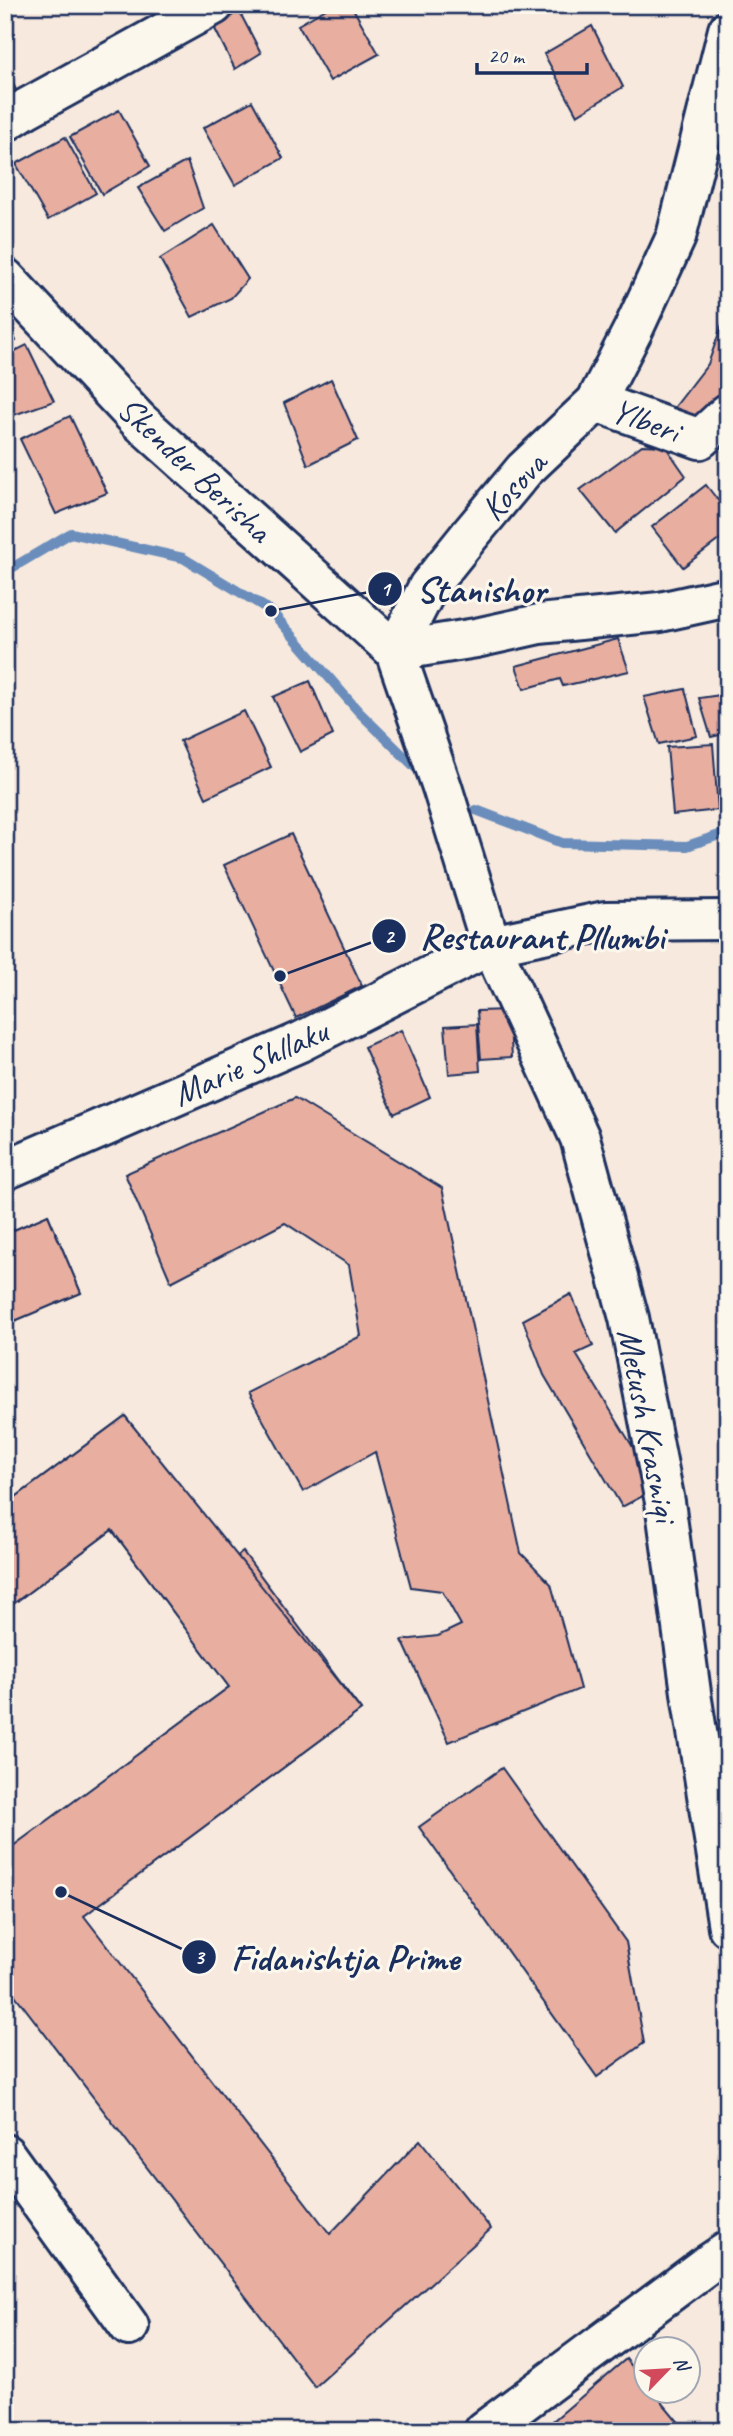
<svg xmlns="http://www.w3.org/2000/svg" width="733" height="2436" viewBox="0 0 733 2436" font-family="Caveat,sans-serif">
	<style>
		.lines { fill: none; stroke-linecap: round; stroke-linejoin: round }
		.stream { stroke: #6b8dbc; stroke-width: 10 }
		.building { fill: #e8afa0; stroke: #1b2f5e; stroke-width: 2 }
		.minor-casing { stroke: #1b2f5e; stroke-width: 44 }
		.minor { stroke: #fbf7ec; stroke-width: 38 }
		.labels { text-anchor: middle; stroke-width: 6; stroke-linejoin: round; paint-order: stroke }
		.street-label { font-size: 35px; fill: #1b2f5e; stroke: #fbf7ec }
		.leader { fill: none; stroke: #1b2f5e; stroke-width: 2.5 }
		.callout-dot { fill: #1b2f5e; stroke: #fbf7ec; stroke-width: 2.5 }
		.mark-label { font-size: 21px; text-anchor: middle; font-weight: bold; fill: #fff }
		.callout-label { font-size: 37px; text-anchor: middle; font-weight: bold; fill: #1b2f5e; stroke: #fbf7ec; stroke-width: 6; stroke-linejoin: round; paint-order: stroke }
	</style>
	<rect width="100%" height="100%" fill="#f7e9dd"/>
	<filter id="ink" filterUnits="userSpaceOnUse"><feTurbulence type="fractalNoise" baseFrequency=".0143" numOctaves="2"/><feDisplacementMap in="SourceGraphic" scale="14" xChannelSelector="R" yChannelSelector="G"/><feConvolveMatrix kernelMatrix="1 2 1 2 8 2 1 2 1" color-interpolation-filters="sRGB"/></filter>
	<g filter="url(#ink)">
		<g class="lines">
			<g class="stream">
				<polyline points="5,572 71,533 183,558 271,611 359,712 422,774"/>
				<polyline points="476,810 562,843 687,846 728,832"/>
			</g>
		</g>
		<g class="building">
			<polygon points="333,5 351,5 379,54 330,81 298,25"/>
			<polygon points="239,11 261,53 235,69 214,27"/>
			<polygon points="592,26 623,87 577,115 544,54"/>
			<polygon points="5,65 18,95 5,104"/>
			<polygon points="252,101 283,158 235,185 203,128"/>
			<polygon points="119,110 150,166 102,194 70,137"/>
			<polygon points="65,137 96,193 48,220 16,164"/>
			<polygon points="187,161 203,208 165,231 138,188"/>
			<polygon points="214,225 248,279 231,298 192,317 160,259"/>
			<polygon points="725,316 728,319 728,397 688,430 664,421 708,364"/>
			<polygon points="5,319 16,341 5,348"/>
			<polygon points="27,345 54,401 5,418 5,356"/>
			<polygon points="331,379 358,440 308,465 284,403"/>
			<polygon points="70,416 107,493 56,514 20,439"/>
			<polygon points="642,445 665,446 686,476 615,533 580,490"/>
			<polygon points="706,485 728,513 728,533 683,567 652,527"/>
			<polygon points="618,639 629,671 563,686 560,679 524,689 516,666"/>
			<polygon points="310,681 333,735 300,752 273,697"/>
			<polygon points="685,689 697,736 659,744 644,697"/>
			<polygon points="728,694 728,733 711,737 699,698"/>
			<polygon points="244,711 271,767 206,798 180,741"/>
			<polygon points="713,744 718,810 673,815 667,747"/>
			<polygon points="291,834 362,986 296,1018 224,865"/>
			<polygon points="509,1010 512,1057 481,1059 477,1011"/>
			<polygon points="477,1024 480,1071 449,1074 445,1026"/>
			<polygon points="401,1030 430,1097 394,1114 364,1047"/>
			<polygon points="295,1098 442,1188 521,1553 551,1584 580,1689 449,1742 402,1640 438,1636 461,1625 442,1591 411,1587 375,1452 303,1492 248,1393 361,1336 349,1265 285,1223 171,1282 125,1174"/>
			<polygon points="48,1215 81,1293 5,1325 5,1234"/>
			<polygon points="48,1215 81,1293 5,1325 5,1234"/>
			<polygon points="571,1294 593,1346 576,1354 658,1488 622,1507 544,1375 523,1320"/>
			<polygon points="125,1416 232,1560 243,1552 361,1710 148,1868 90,1790 229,1687 112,1530 5,1610 5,1505"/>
			<polygon points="125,1416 361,1710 84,1916 330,2234 420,2140 491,2229 315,2387 5,1982 5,1852 229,1687 112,1530 5,1610 5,1505"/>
			<polygon points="502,1768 626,1942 644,2043 597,2077 419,1827"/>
			<polygon points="626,2359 646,2383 646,2390 652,2390 686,2431 541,2431"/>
		</g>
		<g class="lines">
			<g class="minor-casing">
				<g id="minor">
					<polyline points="728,30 676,237 633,330 596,402 524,470 469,536 428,587 395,651 442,787 491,945 580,1138 629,1318 665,1502 692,1700 728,1927"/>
					<polyline points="5,122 27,108 214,5"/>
					<polyline points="5,278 138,420 395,651 476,638 539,624 660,612 728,597"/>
					<polyline points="596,402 700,439 728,413"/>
					<polyline points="5,1170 300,1042 491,945 605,921 728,920"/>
					<polyline points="5,2154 129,2326"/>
					<polyline points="484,2431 704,2267 728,2251"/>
				</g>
			</g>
			<use href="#minor" class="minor"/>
		</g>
	</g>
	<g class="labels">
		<g class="street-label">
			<text transform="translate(646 420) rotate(20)" y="12">Ylberi</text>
			<text transform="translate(195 469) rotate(43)" y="12">Skender Berisha</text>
			<text transform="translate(513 486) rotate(-48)" y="12">Kosova</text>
			<text transform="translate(250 1062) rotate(-24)" y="12">Marie Shllaku</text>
			<text transform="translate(648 1425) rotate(79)" y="12">Metush Krasniqi</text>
		</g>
	</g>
	<path class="leader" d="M271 611L385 589M280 976L389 936M61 1892L199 1957"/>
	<g class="callout-dot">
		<circle cx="271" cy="611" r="7"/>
		<circle cx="280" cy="976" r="7"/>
		<circle cx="61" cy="1892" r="7"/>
		<circle cx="385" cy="589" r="18"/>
		<circle cx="389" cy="936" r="18"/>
		<circle cx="199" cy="1957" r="18"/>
	</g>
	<g class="mark-label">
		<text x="385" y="596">1</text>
		<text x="389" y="943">2</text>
		<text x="199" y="1964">3</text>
	</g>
	<g class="callout-label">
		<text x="481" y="602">Stanishor</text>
		<text x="542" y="949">Restaurant Pllumbi</text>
		<text x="345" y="1970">Fidanishtja Prime</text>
	</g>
	<rect width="733" height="2436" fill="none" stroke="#fbf7ec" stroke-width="28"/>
	<rect x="14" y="14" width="705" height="2408" fill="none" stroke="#1b2f5e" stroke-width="2.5" filter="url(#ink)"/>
	<g transform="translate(667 2370) rotate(65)"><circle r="33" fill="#fbf7ec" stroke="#a1a7b3" stroke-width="2"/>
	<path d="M0-5L12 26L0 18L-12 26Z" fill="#d1495b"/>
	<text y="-10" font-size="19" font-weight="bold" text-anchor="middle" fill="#1b2f5e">N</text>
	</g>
	<path d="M477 63v10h110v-10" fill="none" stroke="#1b2f5e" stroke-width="3.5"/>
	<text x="488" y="63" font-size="21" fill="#1b2f5e" stroke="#fbf7ec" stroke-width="5" paint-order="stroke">20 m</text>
</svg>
